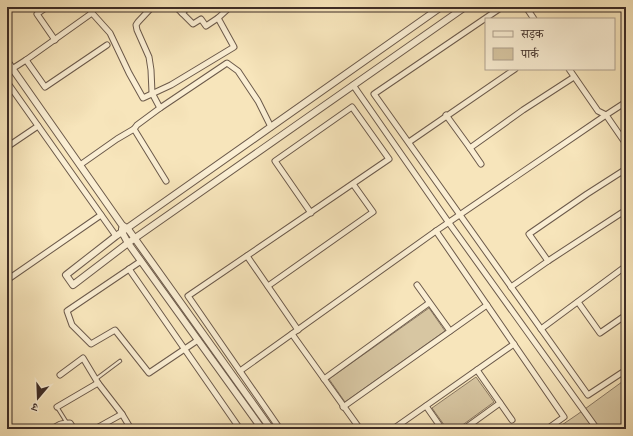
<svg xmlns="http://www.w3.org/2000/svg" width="633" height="436" viewBox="0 0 633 436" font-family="'Libre Bodoni','Noto Serif Devanagari',serif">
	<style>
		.green { fill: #d7c6a2; stroke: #8a7964 }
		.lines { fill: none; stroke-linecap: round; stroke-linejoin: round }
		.service-casing { stroke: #6c5a4b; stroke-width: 4.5 }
		.minor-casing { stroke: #6c5a4b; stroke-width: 7 }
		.tertiary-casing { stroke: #6c5a4b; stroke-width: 8 }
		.service { stroke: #faeed3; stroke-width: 2.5 }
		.minor { stroke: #faeed3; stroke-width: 5 }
		.tertiary { stroke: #faeed3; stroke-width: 6 }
	</style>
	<rect width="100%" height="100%" fill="#f7e5bb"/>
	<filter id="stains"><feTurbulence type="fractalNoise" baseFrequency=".005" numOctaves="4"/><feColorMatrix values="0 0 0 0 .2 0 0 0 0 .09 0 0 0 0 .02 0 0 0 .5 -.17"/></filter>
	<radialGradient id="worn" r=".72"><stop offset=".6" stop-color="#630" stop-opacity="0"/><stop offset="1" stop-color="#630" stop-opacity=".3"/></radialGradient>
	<g class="green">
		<polygon points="429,308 445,331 345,402 329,379"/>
		<polygon points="476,377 494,402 457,429 447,429 432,408"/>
		<polygon points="626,379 626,429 556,429 578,414"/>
	</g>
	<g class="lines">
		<g class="service-casing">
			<g id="service">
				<polyline points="96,379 120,361"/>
				<polyline points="57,407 67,423"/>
			</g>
		</g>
		<g class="minor-casing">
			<g id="minor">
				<polyline points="47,7 37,14 55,40"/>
				<polyline points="152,7 138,22 136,25 137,30 149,57 151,70 152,93 160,108"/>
				<polyline points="176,7 193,24 201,19 206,26 218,18"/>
				<polyline points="502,7 374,94 588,395 626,370"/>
				<polyline points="526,7 534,19"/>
				<polyline points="92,13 110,33 129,73 143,98 171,85 234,47 218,18 230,7"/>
				<polyline points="182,13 188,7"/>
				<polyline points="26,60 45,87 107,45"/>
				<polyline points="12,69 26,60 92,13 88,7"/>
				<polyline points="7,82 116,236"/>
				<polyline points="353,85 449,223 597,429"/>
				<polyline points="626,102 606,115 626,144"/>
				<polyline points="446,115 470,148 481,164"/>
				<polyline points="134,129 166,181"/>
				<polyline points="409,142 515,69"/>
				<polyline points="7,147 38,126"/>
				<polyline points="470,148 523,110 574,77"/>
				<polyline points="80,165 117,139 134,129 137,125 160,108 227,63 238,71 258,101 271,127"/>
				<polyline points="436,231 564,417 547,429"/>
				<polyline points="247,256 298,330"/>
				<polyline points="141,261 67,311 72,325 91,344 115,330 149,373 198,340"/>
				<polyline points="548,261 529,234 587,194 626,169"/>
				<polyline points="129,269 240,429"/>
				<polyline points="7,280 101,215"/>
				<polyline points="417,285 450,331"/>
				<polyline points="268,286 373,212 353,184"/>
				<polyline points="511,287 548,261 626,210"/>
				<polyline points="578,302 600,333 626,315"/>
				<polyline points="541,329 626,266"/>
				<polyline points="292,334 360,429"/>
				<polyline points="477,370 512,420"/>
				<polyline points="240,371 436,231 606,115 598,111 569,69"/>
				<polyline points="60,375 83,358 98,383"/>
				<polyline points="324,379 429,303"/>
				<polyline points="426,406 442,429"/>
				<polyline points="57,407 98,383 122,414"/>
				<polyline points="343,407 487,305"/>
				<path d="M52,429C60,424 61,423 70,423L74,429"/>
				<polyline points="95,429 122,414 131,429"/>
				<polyline points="280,429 188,296 389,159 352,107 275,161 311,213"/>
				<polyline points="393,429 514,344"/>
				<polyline points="464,429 500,403"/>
			</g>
		</g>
		<g class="tertiary-casing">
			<g id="tertiary">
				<polyline points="441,7 116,236 66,275 73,285 128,243 465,7"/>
				<polyline points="624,7 626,10"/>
				<polyline points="7,61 122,225 128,229 271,429"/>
				<polyline points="122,229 122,232 128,243 262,429"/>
			</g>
		</g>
		<use href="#service" class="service"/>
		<use href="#minor" class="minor"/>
		<use href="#tertiary" class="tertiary"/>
	</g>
	<rect width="633" height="436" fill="none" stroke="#f7e5bb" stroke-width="24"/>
	<rect x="8" y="8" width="617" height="420" fill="none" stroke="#3d2c26" stroke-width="2"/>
	<rect x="12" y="12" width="609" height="412" fill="none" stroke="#3d2c26"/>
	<rect x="485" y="18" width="130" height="52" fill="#faeed3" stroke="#aea08e"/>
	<rect x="493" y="31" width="20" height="6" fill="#faeed3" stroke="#aea08e"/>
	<text x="521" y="38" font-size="12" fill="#3d2c26">सड़क</text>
	<rect x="493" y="48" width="20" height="12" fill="#d7c6a2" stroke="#aea08e"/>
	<text x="521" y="58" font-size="12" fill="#3d2c26">पार्क</text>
	<g transform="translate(38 398) rotate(199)" stroke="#faeed3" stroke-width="3" paint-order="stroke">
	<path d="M0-3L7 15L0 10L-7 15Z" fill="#3d2c26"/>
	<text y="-6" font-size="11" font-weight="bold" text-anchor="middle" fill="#3d2c26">उ</text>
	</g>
	<rect width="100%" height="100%" filter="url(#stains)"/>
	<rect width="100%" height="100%" fill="url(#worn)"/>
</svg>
